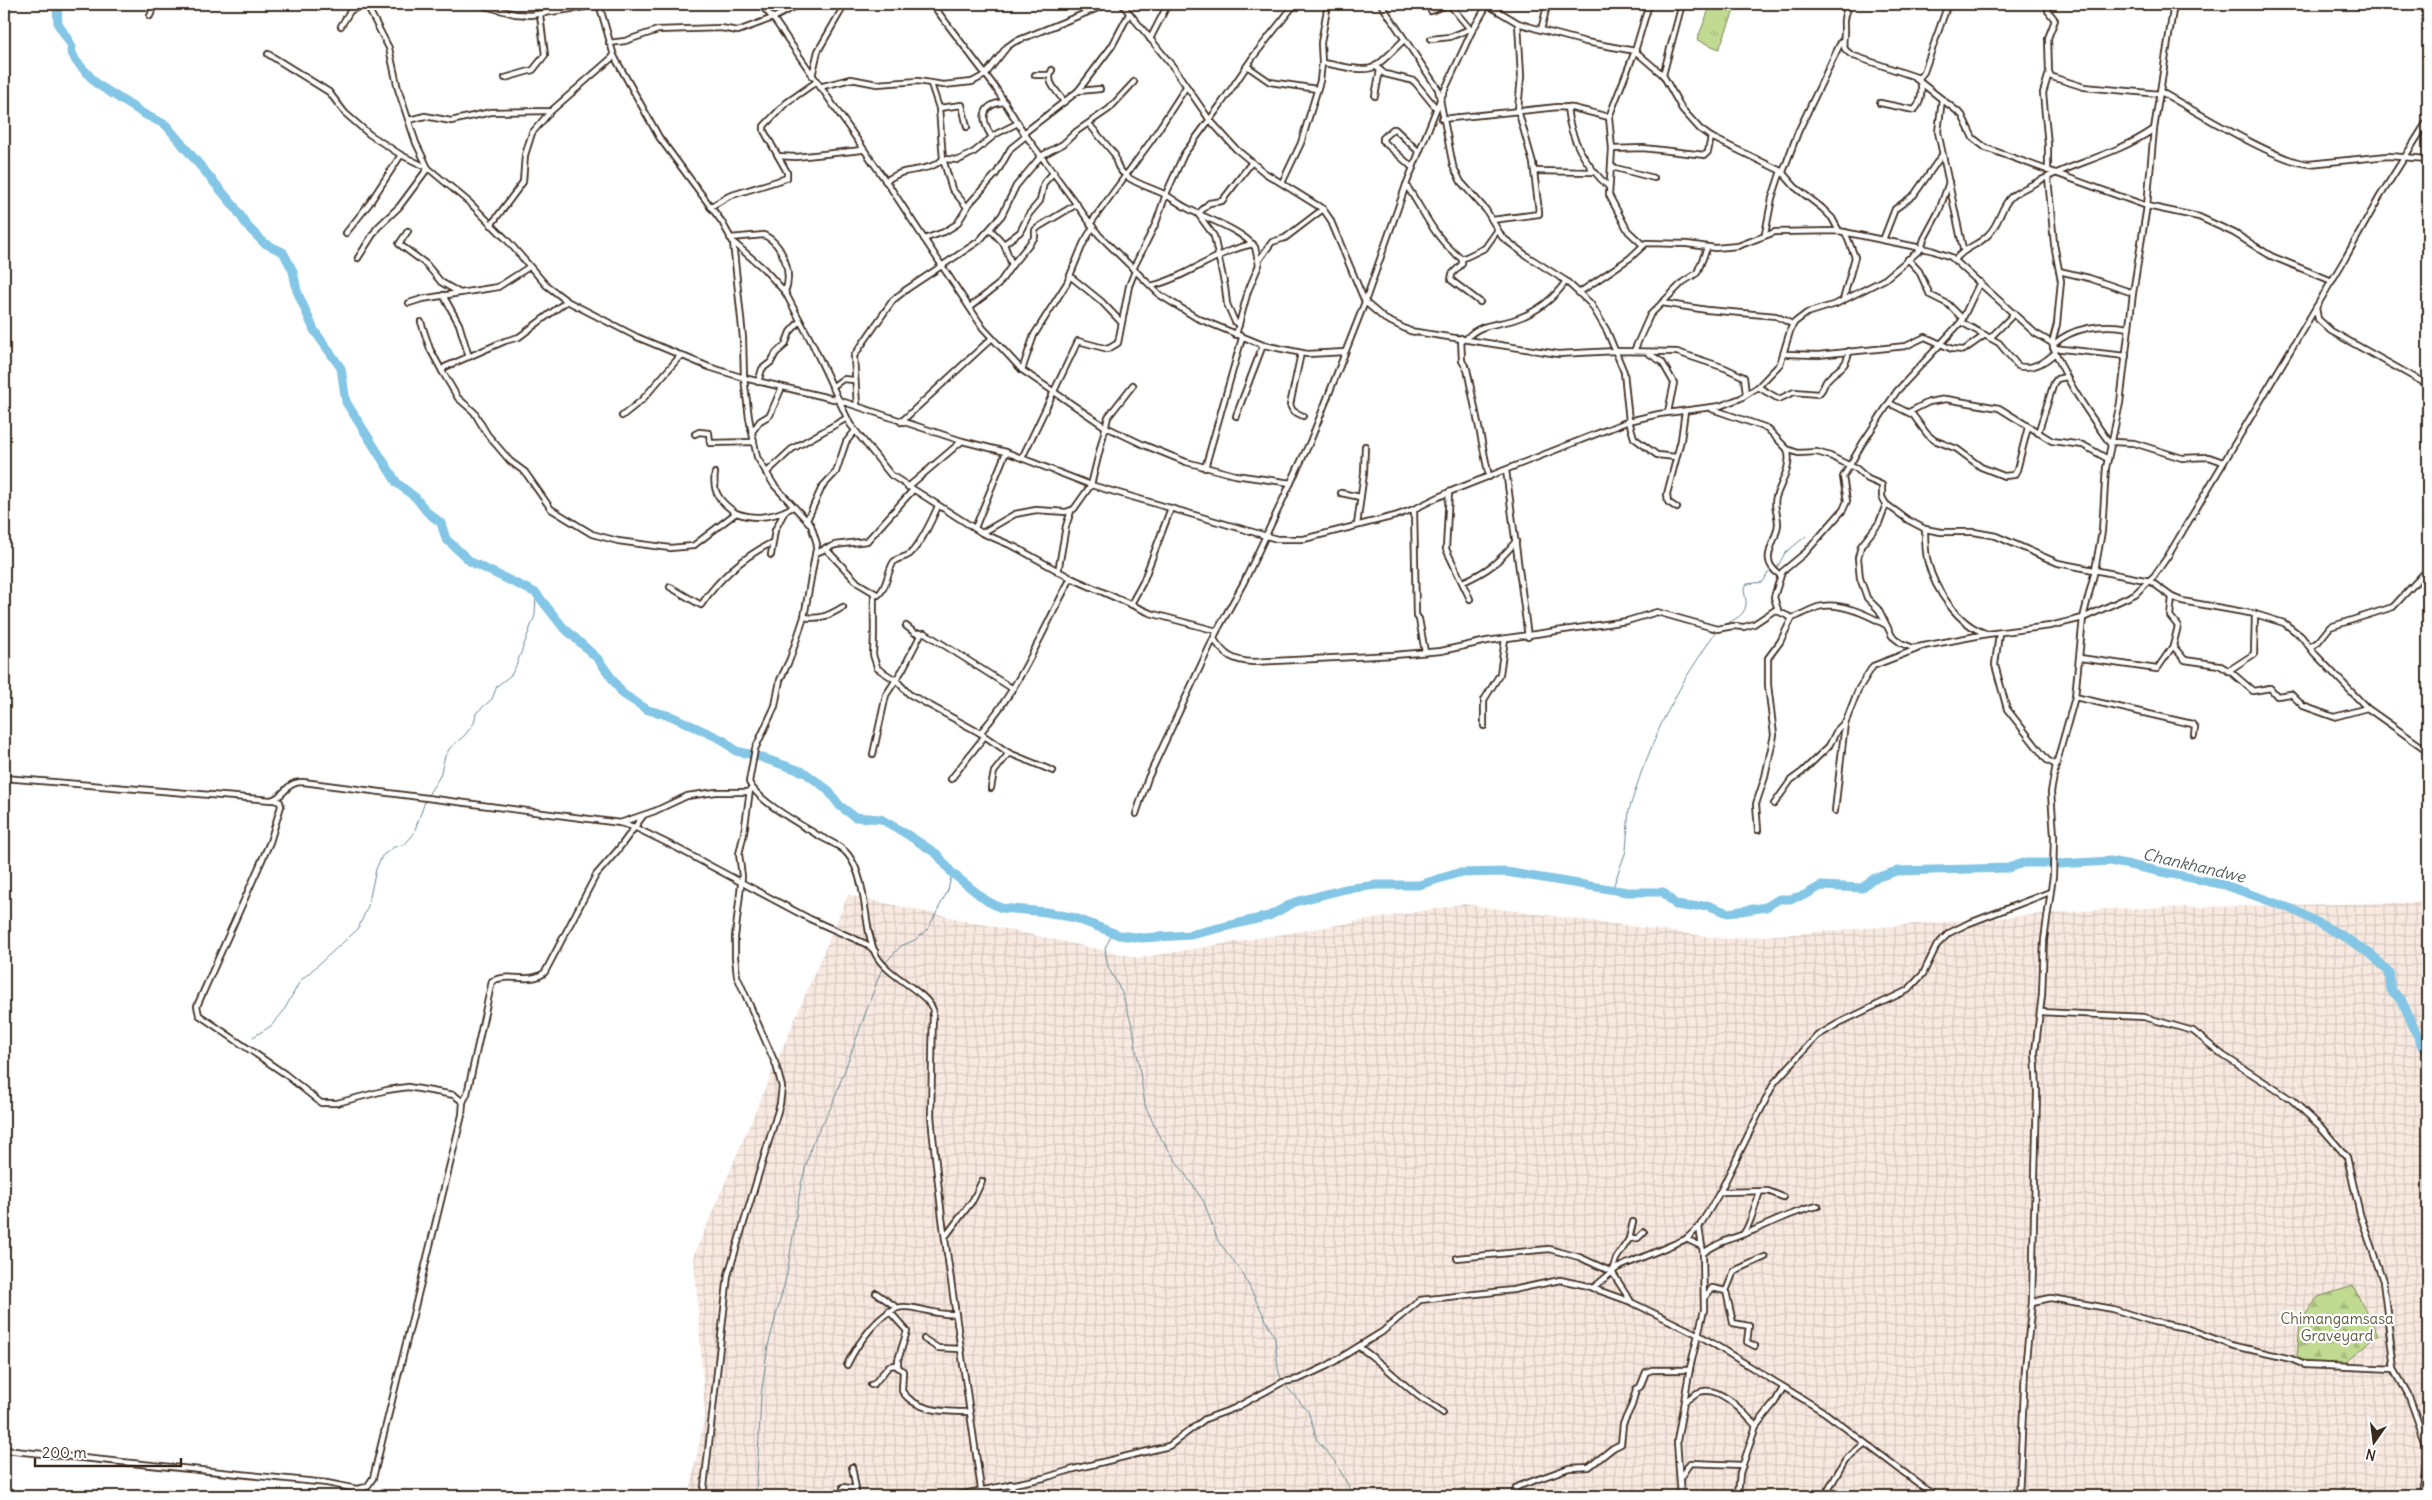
<svg xmlns="http://www.w3.org/2000/svg" width="2432" height="1500" viewBox="0 0 2432 1500" font-family="Delius,sans-serif">
	<style>
		.industrial { fill: url(#industrial-grid) }
		.grass { fill: url(#grass-tufts); stroke: #7e8258 }
		.forest { fill: url(#forest-firs); stroke: #7e8258 }
		.lines { fill: none; stroke-linecap: round; stroke-linejoin: round }
		.stream { stroke: #678895; stroke-width: 1 }
		.river { stroke: #84c6e5; stroke-width: 9 }
		.street-casing { stroke: #3b2a1e; stroke-width: 8 }
		.street { stroke: #fff; stroke-width: 4.5 }
		.labels { text-anchor: middle; stroke-width: 4.5; stroke-linejoin: round; paint-order: stroke }
		.park-label { font-size: 15px; fill: #5c563b; stroke: #fff }
		.water-label { font-size: 16px; font-style: italic; fill: #51595a; stroke: #fff }
	</style>
	<defs>
		<pattern id="industrial-grid" width="8" height="8" patternUnits="userSpaceOnUse" patternTransform="scale(1.25)"><rect width="8" height="8" fill="#f8eae1"/><path d="M0 4h8M4 0v8" fill="none" stroke="#d6c9c1"/></pattern>
		<pattern id="grass-tufts" width="24" height="20" patternUnits="userSpaceOnUse" patternTransform="scale(1.25)"><rect width="24" height="20" fill="#c0da91"/><path d="M3 7l-1-3M5 7V3M7 7l1-3M15 17l-1-3M17 17v-4M19 17l1-3" fill="none" stroke="#a6bb7d"/></pattern>
		<pattern id="forest-firs" width="22" height="20" patternUnits="userSpaceOnUse" patternTransform="scale(1.25)"><rect width="22" height="20" fill="#c0da91"/><path d="M5 1l3.5 6h-7zM16 11l3.5 6h-7z" fill="#a6bb7d"/></pattern>
	</defs>
	<rect width="100%" height="100%" fill="#fff"/>
	<filter id="ink" filterUnits="userSpaceOnUse"><feTurbulence type="fractalNoise" baseFrequency=".02" numOctaves="2"/><feDisplacementMap in="SourceGraphic" scale="10" xChannelSelector="R" yChannelSelector="G"/><feConvolveMatrix kernelMatrix="1 2 1 2 8 2 1 2 1" color-interpolation-filters="sRGB"/></filter>
	<g filter="url(#ink)">
		<polygon class="industrial" points="848,895 1139,958 1463,904 1727,939 2107,909 2428,902 2428,1496 689,1496 705,1413 694,1255"/>
		<polygon class="grass" points="1711,4 1734,11 1719,49 1697,40"/>
		<polygon class="forest" points="2353,1286 2378,1334 2344,1365 2305,1364 2297,1358 2300,1322 2318,1297"/>
		<g class="lines">
			<g class="stream">
				<polyline points="1776,570 1785,553 1806,536"/>
				<path d="M1721,626C1730,621 1744,618 1746,605C1747,600 1744,594 1744,589L1747,584L1763,582L1768,573L1773,571"/>
				<polyline points="428,795 440,776 445,756 450,748 465,735 474,723 476,713 492,699 497,686 511,675 516,666 535,615 536,593"/>
				<polyline points="1612,890 1626,851 1629,810 1641,773 1662,722 1685,679 1716,631"/>
				<polyline points="1113,933 1105,948 1108,967 1121,991 1133,1028 1145,1105 1158,1134 1204,1202 1218,1241 1242,1272 1275,1338 1278,1369 1282,1381"/>
				<polyline points="885,963 901,946 915,940 928,929 948,890 952,873"/>
				<polyline points="253,1037 271,1026 283,1012 300,981 358,929 368,906 376,869 382,856 394,847 405,844 413,835 426,799"/>
				<polyline points="1284,1384 1308,1411 1317,1440 1336,1463 1354,1496"/>
				<polyline points="756,1496 761,1396 768,1346 787,1274 801,1184 812,1144 832,1105 882,968"/>
			</g>
			<g class="river">
				<polyline points="57,4 58,24 70,43"/>
				<polyline points="72,47 71,51 76,61 97,84 144,114 166,125 234,206 248,227 264,243 283,252 293,271 297,291 314,330 341,368 346,402 397,483 416,498 427,512 441,523 446,539 471,562 536,593 562,626 598,659 623,694 648,710 671,716 723,740 736,751 749,754"/>
				<polyline points="757,756 804,772 827,789 840,806 855,817 881,819 908,835 937,854 952,873 987,901 1001,908 1046,912 1075,918 1119,935 1142,938 1190,935 1269,916 1295,902 1345,889 1377,885 1419,885 1458,873 1506,872 1627,892 1663,892 1676,905 1690,907 1707,905 1728,913 1766,907 1779,899 1790,899 1805,895 1821,886 1862,888 1872,879 1897,871 2008,868 2023,863 2050,863"/>
				<polyline points="2059,864 2110,861 2225,885 2292,909 2341,935 2372,955 2389,972 2391,990 2402,1001 2423,1048 2428,1052"/>
			</g>
			<g class="street-casing">
				<g id="street">
					<polyline points="366,4 389,48 398,89 416,143 428,168 470,203 507,240 546,285 567,301 637,337 709,367 744,378 838,400 962,441 1006,452 1091,485 1277,539 1304,539 1395,516 1414,509 1449,492 1629,421 1659,414 1720,406 1741,398 1758,387 1780,364 1791,328 1795,322 1807,313 1836,304 1885,279 1921,249 1924,239 1939,211 1949,182"/>
					<polyline points="477,4 515,14 530,15 599,5"/>
					<polyline points="599,4 614,56 659,137 722,222 733,242 763,268 785,292 812,343 850,424 891,475 982,533 1015,547 1071,578 1150,613 1217,631"/>
					<polyline points="760,4 773,18 892,190 983,328 1022,370 1104,426 1144,445 1186,462 1235,475 1291,483"/>
					<polyline points="932,4 995,87 1024,133 1099,235 1160,295 1197,318 1263,345 1307,354 1345,352"/>
					<polyline points="1122,4 1174,68 1209,119 1236,149 1265,173 1323,209 1330,219 1365,302 1385,319 1410,331 1558,354 1616,351 1677,352 1725,368 1744,377 1746,394"/>
					<polyline points="1381,4 1438,89 1453,166 1461,182 1486,210 1502,237 1527,256 1566,281 1591,304 1607,331 1624,372 1629,421 1634,438 1657,455 1676,457"/>
					<polyline points="1449,4 1470,29"/>
					<path d="M1849,4C1845,13 1843,18 1844,28C1845,41 1838,48 1854,56L1919,78L1924,72L1948,4"/>
					<polyline points="2049,4 2048,11 2055,20 2048,38 2049,73 2052,77 2084,87 2160,94"/>
					<polyline points="1488,5 1518,23 1541,30 1586,42 1635,51 1663,75 1682,109 1700,129 1711,137 1781,171 1795,187 1822,208 1832,218 1839,231"/>
					<polyline points="1431,11 1449,4"/>
					<polyline points="150,16 155,4"/>
					<polyline points="341,26 350,11 365,4"/>
					<polyline points="1541,30 1547,6"/>
					<polyline points="1150,39 1168,4"/>
					<polyline points="1431,39 1450,37 1470,29 1472,31"/>
					<polyline points="609,43 625,41 658,30 721,28 738,31 773,18 800,4"/>
					<polyline points="268,54 329,92 345,113 369,134 401,155 428,168 399,207 377,228 358,258"/>
					<path d="M1322,63C1335,64 1362,73 1374,67C1384,61 1395,48 1404,40"/>
					<polyline points="1247,66 1270,82 1317,89"/>
					<polyline points="1375,66 1385,74 1414,81 1436,108"/>
					<path d="M1052,70C1045,83 1058,91 1064,102"/>
					<polyline points="1035,75 1049,75"/>
					<polyline points="1663,75 1682,4"/>
					<polyline points="812,76 818,51 845,4"/>
					<polyline points="505,78 533,70 545,55 540,15"/>
					<polyline points="1915,78 1962,115 1973,138 1986,148 2147,206 2199,217 2234,233 2271,256 2332,281"/>
					<polyline points="819,87 851,79 877,84 918,81 943,85 972,82 985,75 1007,47 1014,42 1108,4"/>
					<polyline points="1078,91 1100,89"/>
					<path d="M2161,92C2192,109 2279,163 2309,164L2388,156L2428,159"/>
					<polyline points="1375,96 1380,70"/>
					<polyline points="1942,99 1938,132 1963,249"/>
					<path d="M1880,103L1914,110C1921,104 1923,90 1920,82"/>
					<path d="M1567,107C1570,140 1585,165 1609,187"/>
					<polyline points="939,108 962,105 967,127"/>
					<polyline points="1442,119 1558,107 1573,108 1609,117"/>
					<polyline points="409,120 425,116 451,121 491,112 551,111 614,56"/>
					<path d="M1089,124L1115,155C1116,180 1146,185 1164,194C1172,198 1179,204 1187,208C1208,220 1239,228 1255,247L1259,265L1248,291L1236,335"/>
					<polyline points="1024,133 1078,91 1112,46 1129,14"/>
					<path d="M992,137C980,119 981,104 1005,102"/>
					<polyline points="1612,149 1643,148 1705,155 1708,152 1711,137"/>
					<polyline points="778,156 796,157 862,150"/>
					<polyline points="1612,167 1654,178"/>
					<polyline points="1413,168 1383,141 1383,138 1393,129 1395,129 1419,152"/>
					<polyline points="1535,171 1592,172"/>
					<polyline points="2048,171 2048,145 2043,93 2049,73"/>
					<polyline points="1783,172 1798,132 1841,42"/>
					<polyline points="2048,177 2054,244 2061,281 2057,324 2052,343"/>
					<path d="M885,181C891,178 898,173 904,172C917,169 933,169 943,159L939,108L931,84"/>
					<polyline points="1282,183 1301,143 1320,81 1322,63 1321,43 1328,4"/>
					<path d="M1406,185C1424,211 1435,240 1462,259L1485,248L1497,231"/>
					<polyline points="710,207 729,196 787,178 787,172 764,131 764,126 786,103 816,82"/>
					<polyline points="967,207 952,189 943,159 959,160 974,152 996,134 1018,123"/>
					<polyline points="1492,220 1539,214 1539,212 1533,163 1518,110 1521,76 1518,23"/>
					<polyline points="1090,224 1151,141 1186,87"/>
					<polyline points="491,225 523,182 525,155 532,133 550,112"/>
					<polyline points="408,231 399,244 426,264 441,282 458,292"/>
					<polyline points="346,233 369,204 401,155"/>
					<polyline points="1765,234 1772,198 1781,171"/>
					<path d="M730,238L764,235C783,244 793,273 785,292"/>
					<polyline points="924,239 944,232 957,224 970,203 996,174 1011,148 1026,136"/>
					<polyline points="1883,240 1895,209 1914,195 1942,155"/>
					<path d="M733,242L743,338L744,378L749,418L757,457L774,485L811,525L817,544L804,617L790,659L780,680L775,706L755,749L749,782C757,801 803,826 821,837C831,842 843,847 849,856C868,881 863,929 876,955C888,977 926,991 933,1010L931,1116L933,1137L942,1218L982,1496"/>
					<polyline points="1004,244 1020,232 1029,214 1040,201 1044,183 1054,172"/>
					<polyline points="1643,245 1628,231 1609,195 1612,149 1609,117 1635,51 1649,4"/>
					<polyline points="1462,259 1462,264 1452,274 1451,280 1480,302"/>
					<polyline points="1908,259 1919,271 1930,295 1948,304 1963,319"/>
					<polyline points="1259,260 1272,242 1285,238 1323,209"/>
					<path d="M1955,260C1965,246 1977,247 1988,235C2000,224 2000,207 2012,196C2020,190 2030,186 2039,181C2077,162 2120,153 2154,129"/>
					<polyline points="1012,265 1035,237 1035,230 1040,226 1077,204"/>
					<polyline points="1133,269 1156,223 1166,194 1184,154 1219,107 1253,57 1295,4"/>
					<polyline points="2059,271 2089,278 2133,293"/>
					<polyline points="1070,276 1101,301 1121,322"/>
					<path d="M1151,286C1188,277 1217,251 1253,244"/>
					<path d="M1580,292L1630,258L1646,243L1687,244L1715,248L1738,246L1775,232L1839,231L1931,250L1951,257L2035,333L2052,343C2065,381 2088,412 2111,445"/>
					<polyline points="443,295 459,324 469,357"/>
					<polyline points="1843,300 1855,257 1845,232"/>
					<path d="M567,301L519,337L505,341L445,367L442,371L458,398L474,412L487,434L510,461L525,472L551,509L592,534L618,541L670,548L693,546L736,513C755,520 775,517 793,507"/>
					<polyline points="409,303 422,299 498,287 529,267"/>
					<polyline points="1662,303 1707,310 1776,316 1792,324"/>
					<polyline points="970,307 998,285 1012,265 1004,244 991,230"/>
					<polyline points="2316,308 2318,319 2331,331 2428,385"/>
					<polyline points="421,322 430,349 442,371"/>
					<path d="M1961,322L1999,343L2018,366C2032,370 2044,363 2054,354"/>
					<polyline points="1239,325 1235,322 1227,304 1225,287 1214,236 1198,214 1209,203 1222,201 1252,162"/>
					<polyline points="1461,338 1462,361 1467,369 1489,477"/>
					<path d="M1467,338C1479,324 1496,325 1513,320C1536,313 1553,300 1566,281"/>
					<polyline points="1990,338 2014,314"/>
					<path d="M2053,345C2072,327 2103,323 2129,328"/>
					<polyline points="2053,348 2126,356"/>
					<polyline points="1634,351 1650,315 1683,282 1697,273 1707,248"/>
					<polyline points="1301,353 1290,405 1293,411 1303,416"/>
					<polyline points="1648,353 1662,362 1674,383 1668,412"/>
					<polyline points="1785,354 1818,355 1906,346 1925,337 1952,349 1964,350 1985,335"/>
					<polyline points="1022,370 1034,335 1067,283 1083,244 1093,227"/>
					<polyline points="758,382 762,369 771,362 776,353 785,345 790,332 800,321"/>
					<polyline points="832,387 843,379 854,380"/>
					<path d="M1758,387L1779,399L1794,392L1818,394C1824,390 1823,385 1827,380C1838,367 1846,370 1849,351"/>
					<polyline points="1889,403 1913,415 1927,434 1934,440 1957,449 1981,467 2004,476 2014,475 2017,470 2028,427"/>
					<polyline points="857,406 854,356 893,300 907,289 979,241 1002,215 1016,186 1041,156 1063,144 1077,131 1109,109 1134,82"/>
					<polyline points="1712,409 1767,428 1787,449 1798,453 1817,452 1830,456 1857,469 1868,479 1882,485 1882,497 1886,504 1908,520 1925,529 1941,532 1974,532 1996,536 2058,563 2150,581 2172,597 2182,601 2255,614 2284,623 2301,636 2315,654 2367,708 2428,751"/>
					<polyline points="1909,412 1929,402 1946,399 1999,408 2052,441 2083,445 2108,459"/>
					<polyline points="622,416 642,400 681,355"/>
					<polyline points="1236,416 1263,345"/>
					<polyline points="901,422 991,339"/>
					<polyline points="752,432 760,421 770,415 782,387"/>
					<polyline points="2038,433 2054,383 2057,379 2066,377"/>
					<polyline points="695,434 699,432 709,433 710,443 754,442"/>
					<polyline points="2112,442 2134,443 2182,458 2209,457 2223,462"/>
					<polyline points="1022,458 1078,341 1108,349 1118,343 1129,286 1135,271"/>
					<polyline points="1205,468 1242,338"/>
					<polyline points="1506,470 1528,637"/>
					<path d="M715,473C712,492 720,502 736,513"/>
					<polyline points="766,473 792,449 847,418"/>
					<polyline points="908,487 962,441"/>
					<polyline points="1449,492 1446,549 1470,599"/>
					<polyline points="1341,493 1360,497"/>
					<polyline points="1886,504 1879,523 1861,546 1858,558 1860,578 1867,598 1879,610 1892,636 1901,643 1913,648 1987,634 2050,626 2083,618 2135,594 2154,576 2168,556 2346,257 2379,198 2428,120"/>
					<polyline points="1677,508 1668,502 1667,494 1681,440 1685,411"/>
					<polyline points="1414,509 1416,615 1419,619 1425,652"/>
					<polyline points="807,520 822,487 836,472 846,442 855,431"/>
					<polyline points="1357,525 1364,473 1365,446"/>
					<polyline points="975,528 1006,452"/>
					<path d="M1925,529C1925,540 1925,552 1928,563C1935,590 1958,624 1985,633"/>
					<polyline points="982,533 1015,514 1036,510 1066,512 1074,509 1091,485 1108,417 1133,385"/>
					<path d="M825,548L858,583L878,595C887,588 887,573 893,563C896,557 904,559 910,554C922,542 931,522 938,506"/>
					<polyline points="816,553 835,545 867,541 913,490"/>
					<polyline points="771,555 775,530 785,511"/>
					<polyline points="1058,572 1066,526 1071,511"/>
					<path d="M1780,575C1757,559 1776,545 1778,524C1778,514 1773,506 1776,497C1781,483 1793,464 1787,449"/>
					<path d="M1463,582C1488,571 1499,562 1516,541"/>
					<path d="M670,587L701,605C720,577 743,557 773,542"/>
					<path d="M874,595C873,614 875,633 873,653C873,659 877,663 877,668L897,681L909,694L980,733L1009,753L1053,771"/>
					<polyline points="2172,597 2170,616 2178,626 2173,646"/>
					<polyline points="1131,604 1143,582 1171,508"/>
					<polyline points="1778,610 1774,597 1782,572 1806,552 1843,510 1847,501 1843,477 1862,444 1897,391 1961,322 1980,282"/>
					<path d="M804,617C820,620 830,615 843,607"/>
					<polyline points="906,626 915,633 925,633 1013,689"/>
					<polyline points="1999,633 1995,665 2007,709 2047,760 2056,765"/>
					<path d="M1214,639C1224,655 1233,661 1253,662L1394,655L1441,651L1487,641L1627,621L1657,612L1717,629L1733,626L1744,627L1754,624L1775,610L1792,618C1801,615 1809,610 1818,607C1840,601 1868,615 1886,625"/>
					<polyline points="2310,647 2318,642 2330,627 2393,607 2428,569"/>
					<polyline points="2080,658 2157,669 2173,646 2185,660 2219,665 2231,672 2253,691 2270,688 2277,696 2291,694 2303,706 2334,717 2367,708"/>
					<polyline points="2228,671 2254,654 2255,614"/>
					<polyline points="2075,697 2192,724 2195,727 2194,735"/>
					<polyline points="1484,726 1484,700 1500,674 1505,639"/>
					<path d="M980,733C1021,687 1042,631 1071,578"/>
					<polyline points="873,754 886,695 903,669 921,634"/>
					<path d="M4,778L271,800C287,796 284,782 303,782L620,823L655,811L687,796L716,792H749"/>
					<polyline points="951,779 984,737"/>
					<polyline points="991,788 994,772 1009,753"/>
					<polyline points="1774,804 1791,780 1802,772 1829,746 1837,730 1846,721 1858,690 1873,666 1917,649"/>
					<polyline points="1835,811 1845,723"/>
					<polyline points="1136,814 1148,778 1217,631 1244,582 1310,442 1365,302 1406,185 1440,100 1472,31 1488,4"/>
					<polyline points="620,823 634,827 675,847 810,919 866,944 875,951"/>
					<polyline points="1758,830 1756,804 1765,777 1774,735 1768,685 1768,658 1780,642 1792,618"/>
					<polyline points="2040,1012 2144,1017 2193,1031 2224,1056 2292,1100 2320,1126 2347,1157 2360,1214 2383,1281 2394,1369 2408,1394 2426,1444 2427,1453 2422,1496"/>
					<path d="M463,1102L467,1094L492,981C509,972 531,985 545,972L596,875L617,851L643,816"/>
					<polyline points="1720,1192 1768,1191 1783,1197"/>
					<path d="M1744,1233C1751,1224 1755,1204 1760,1192"/>
					<polyline points="945,1237 973,1200 982,1181"/>
					<polyline points="1629,1239 1638,1238 1644,1232"/>
					<polyline points="1686,1239 1701,1246"/>
					<path d="M1703,1253C1722,1240 1732,1239 1752,1231C1774,1222 1794,1211 1818,1206"/>
					<polyline points="1457,1258 1549,1249 1579,1257 1612,1272 1630,1300"/>
					<polyline points="1612,1271 1616,1259 1629,1239 1633,1222"/>
					<polyline points="1593,1288 1617,1268 1686,1239 1699,1227 1720,1192 1774,1083 1817,1036 1839,1023 1908,990 1923,974 1937,945 1949,933 1967,924 2050,892"/>
					<polyline points="1726,1291 1733,1323 1749,1326 1747,1342 1755,1346"/>
					<polyline points="876,1293 896,1307"/>
					<polyline points="1705,1297 1712,1288 1726,1291 1734,1271 1765,1257"/>
					<polyline points="2032,1302 2051,1298 2113,1309 2154,1322 2186,1328 2231,1345 2291,1359 2305,1365 2394,1369"/>
					<polyline points="889,1311 907,1331 898,1360 898,1366"/>
					<polyline points="924,1339 938,1348 960,1349"/>
					<path d="M1359,1347C1380,1361 1397,1379 1417,1395C1425,1402 1435,1405 1443,1413"/>
					<path d="M847,1365C856,1346 883,1305 906,1307C923,1308 938,1316 956,1314"/>
					<path d="M871,1385L874,1384L889,1366L895,1365L903,1371L902,1391C916,1412 948,1412 970,1412"/>
					<path d="M1684,1402C1689,1399 1693,1395 1697,1393C1718,1382 1744,1413 1756,1426"/>
					<polyline points="4,1450 327,1483 357,1489 367,1487 373,1478 462,1115 463,1102 454,1095 408,1087 387,1090 337,1103 321,1103 285,1074 199,1015 197,1006 270,842 281,806 280,802 274,800"/>
					<polyline points="852,1467 856,1489"/>
					<polyline points="1680,1478 1690,1463 1743,1465"/>
					<polyline points="1010,1484 1018,1496"/>
					<polyline points="843,1487 856,1489 856,1496"/>
					<polyline points="356,1496 363,1488"/>
					<polyline points="703,1496 728,1275 780,1104 782,1087 776,1065 737,976 735,957 735,937 742,876 739,854 744,833 750,790"/>
					<polyline points="953,1496 1044,1478 1074,1469 1169,1446 1205,1419 1235,1408 1283,1382 1299,1379 1327,1366 1382,1332 1420,1300 1513,1290 1560,1280 1584,1285 1631,1302 1699,1335 1824,1412 1935,1496"/>
					<polyline points="1514,1496 1516,1488 1519,1486 1569,1468 1589,1467 1613,1448 1621,1444 1623,1424 1632,1405 1636,1389 1640,1387 1646,1372 1652,1370 1690,1370"/>
					<polyline points="1681,1496 1677,1441 1690,1368 1704,1310 1703,1253 1699,1227"/>
					<polyline points="1738,1496 1740,1473 1756,1426 1775,1402 1783,1388"/>
					<polyline points="1825,1496 1845,1460 1864,1444"/>
					<polyline points="2019,1496 2025,1369 2032,1302 2037,1092 2035,1052 2042,995 2044,940 2053,876 2054,836 2051,792 2056,765 2075,697 2083,618 2095,570 2102,531 2106,468 2120,403 2133,293 2147,206 2154,129 2174,4"/>
				</g>
			</g>
			<use href="#street" class="street"/>
		</g>
	</g>
	<g class="labels">
		<g class="park-label">
			<text x="2337" y="1324">Chimangamsasa<tspan x="2337" dy="17">Graveyard</tspan></text>
		</g>
		<g class="water-label">
			<text transform="translate(2194 865) rotate(13)" y="6">Chankhandwe</text>
		</g>
	</g>
	<rect width="2432" height="1500" fill="none" stroke="#fff" stroke-width="20"/>
	<rect x="10" y="10" width="2412" height="1480" fill="none" stroke="#3b2a1e" stroke-width="2" filter="url(#ink)"/>
	<g transform="translate(2374 1442) rotate(194)" stroke="#ffffff" stroke-width="4" paint-order="stroke">
	<path d="M0-4L9 19L0 12L-9 19Z" fill="#3b2a1e"/>
	<text y="-8" font-size="14" font-weight="bold" text-anchor="middle" fill="#3b2a1e">N</text>
	</g>
	<path d="M35 1458v8h146v-8" fill="none" stroke="#3b2a1e" stroke-width="2.5"/>
	<text x="42" y="1458" font-size="15" fill="#3b2a1e" stroke="#ffffff" stroke-width="4" paint-order="stroke">200 m</text>
</svg>
